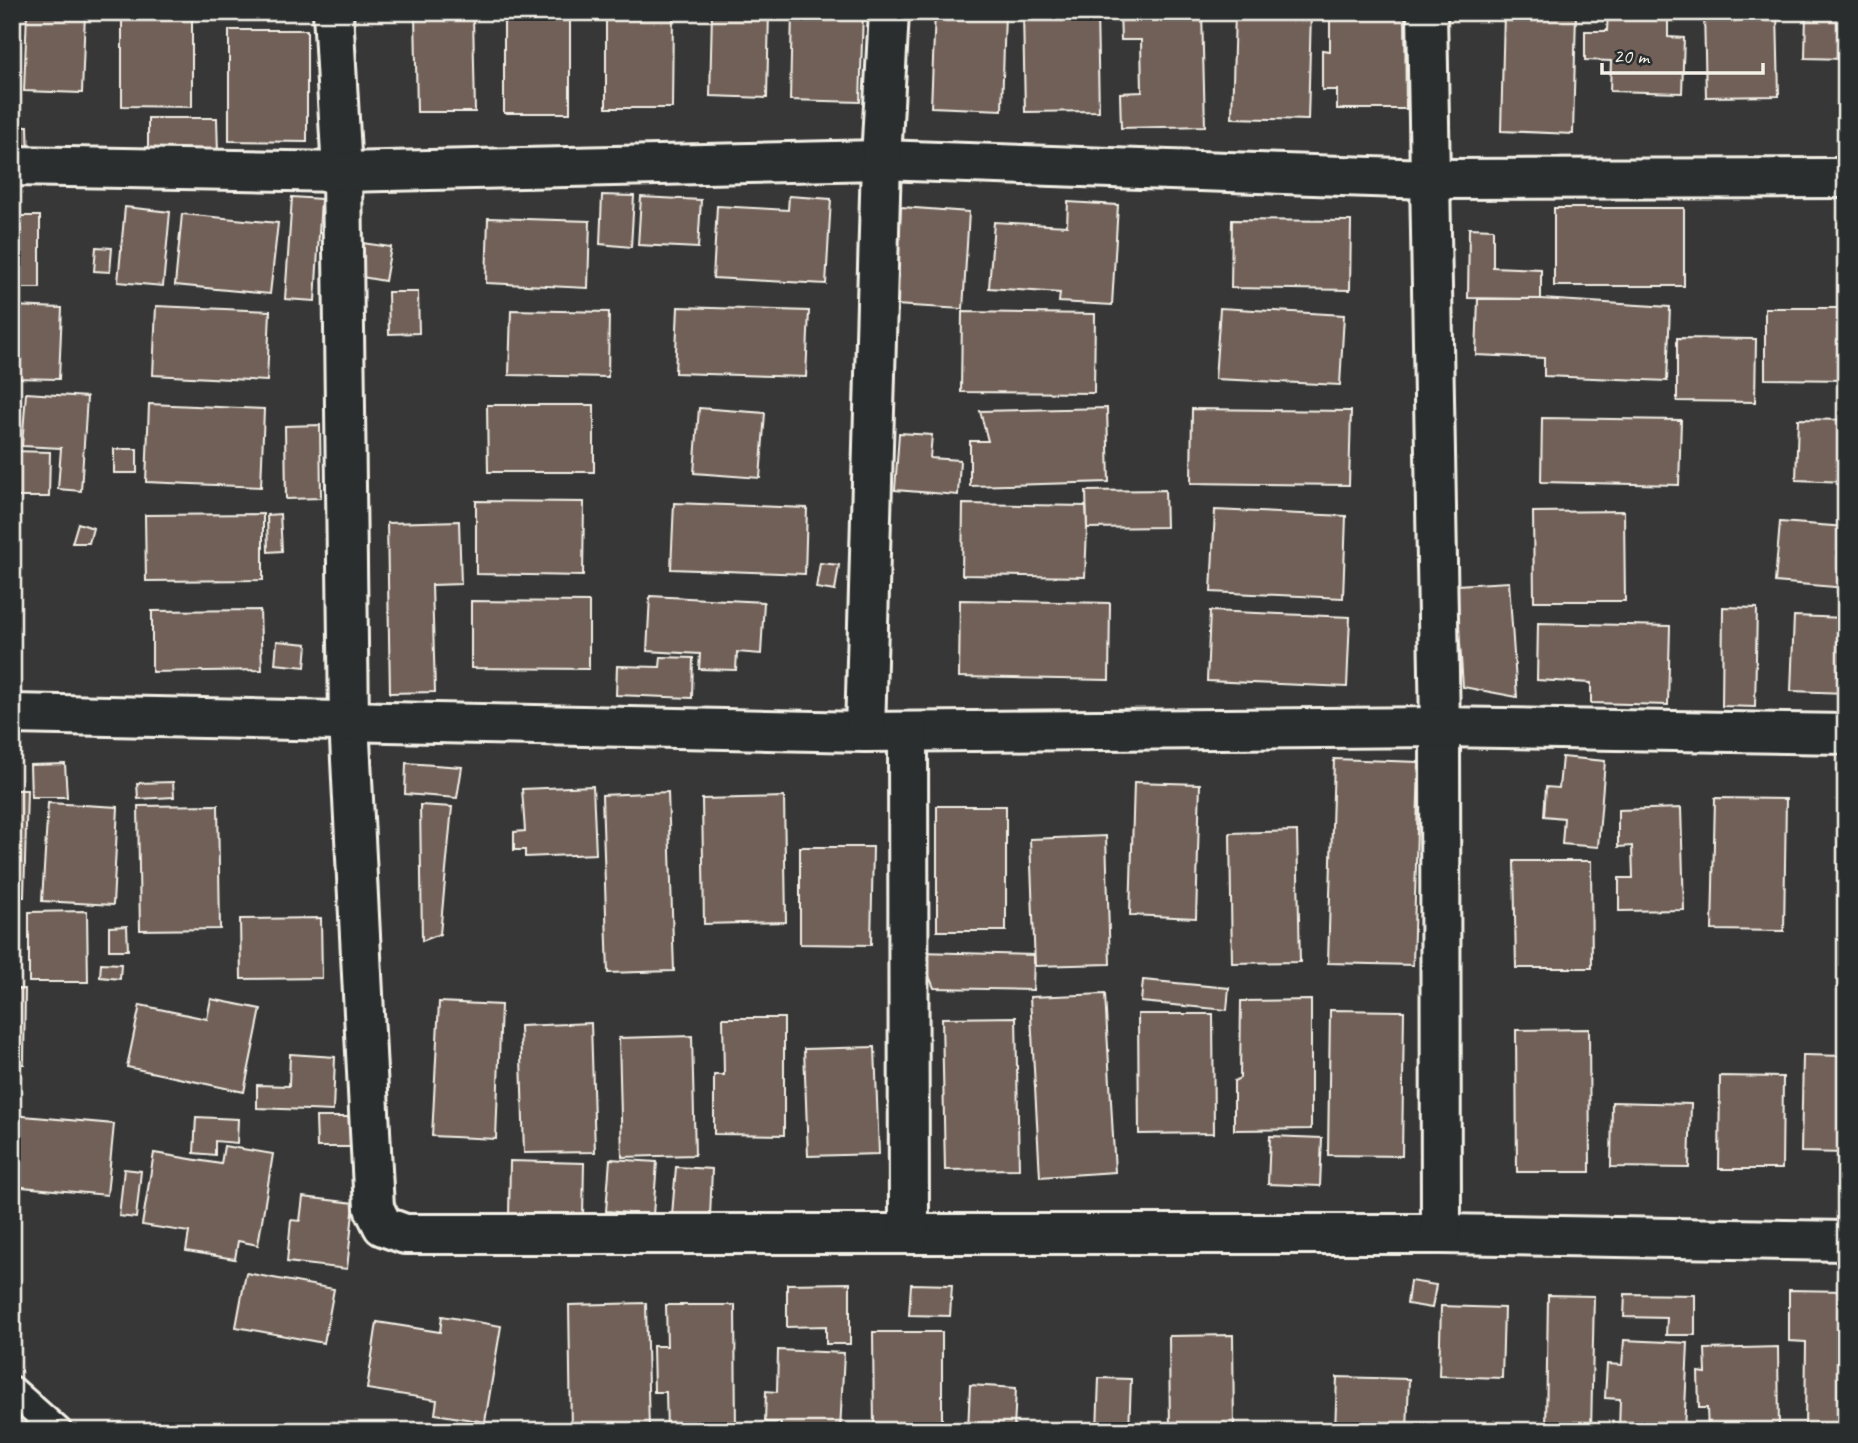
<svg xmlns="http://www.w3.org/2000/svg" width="1858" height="1443" viewBox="0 0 1858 1443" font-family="Caveat,sans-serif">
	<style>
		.building { fill: #716059; stroke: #f4f1e8; stroke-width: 2 }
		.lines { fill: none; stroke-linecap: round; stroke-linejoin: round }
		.service-casing { stroke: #f4f1e8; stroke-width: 32 }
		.minor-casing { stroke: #f4f1e8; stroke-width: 44 }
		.service { stroke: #2a2d2e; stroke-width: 26 }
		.minor { stroke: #2a2d2e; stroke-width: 38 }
	</style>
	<rect width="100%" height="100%" fill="#383737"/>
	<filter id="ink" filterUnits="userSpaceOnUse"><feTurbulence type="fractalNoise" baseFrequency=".0143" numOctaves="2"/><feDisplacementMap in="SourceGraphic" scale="14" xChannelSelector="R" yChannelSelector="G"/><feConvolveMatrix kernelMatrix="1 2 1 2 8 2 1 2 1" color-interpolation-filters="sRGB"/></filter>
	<g filter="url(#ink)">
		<g class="building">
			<polygon points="12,12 17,12 16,122 12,122"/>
			<polygon points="27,12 85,12 82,93 24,91"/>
			<polygon points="122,12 192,12 192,107 122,106"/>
			<rect x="504" y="12" width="66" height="101"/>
			<polygon points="712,12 769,12 767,98 710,96"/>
			<polygon points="792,12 863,12 860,102 790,100"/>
			<polygon points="935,12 1005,12 1002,110 931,107"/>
			<polygon points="1023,12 1097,12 1099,111 1025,112"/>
			<polygon points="1120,12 1202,12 1205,126 1121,128 1120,93 1142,92 1141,40 1121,40"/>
			<polygon points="1235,12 1311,12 1308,120 1232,118"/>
			<polygon points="1330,12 1405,12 1406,109 1337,109 1337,90 1322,90 1322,50 1330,51"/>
			<polygon points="1504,12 1576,12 1573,134 1501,131"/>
			<polygon points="1608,12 1668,12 1668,37 1684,38 1682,93 1610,91 1611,61 1585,60 1585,31 1607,31"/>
			<polygon points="1704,12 1777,12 1779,96 1706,97"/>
			<polygon points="1806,12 1846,12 1846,59 1805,58"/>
			<polygon points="606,13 673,13 672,108 606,108"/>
			<polygon points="415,15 473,15 475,112 417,112"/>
			<polygon points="229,30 307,30 307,142 229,141"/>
			<polygon points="148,118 217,118 218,153 148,153"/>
			<polygon points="12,126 28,126 29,158 12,158"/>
			<polygon points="602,195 634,196 631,247 600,244"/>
			<polygon points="789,196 831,199 826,284 713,278 717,206 788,210"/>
			<polygon points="292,197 321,199 315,301 285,299"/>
			<polygon points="641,197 701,200 698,248 638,245"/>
			<polygon points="1068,202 1118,205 1112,305 1059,302 1060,293 989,288 994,222 1067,226"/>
			<polygon points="125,207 170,212 163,286 118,282"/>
			<polygon points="901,207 969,212 963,309 895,305"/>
			<rect x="1554" y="208" width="130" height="78"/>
			<polygon points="182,214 278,223 270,294 175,285"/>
			<rect x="12" y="216" width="28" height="72"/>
			<polygon points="488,218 590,221 588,288 486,283"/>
			<polygon points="1232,220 1351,221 1350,290 1231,288"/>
			<polygon points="1469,228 1493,229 1493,267 1541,269 1541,299 1468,298"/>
			<polygon points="362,243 391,247 385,281 356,276"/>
			<polygon points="96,247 112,248 110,272 94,271"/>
			<polygon points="388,292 418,292 419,333 389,334"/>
			<polygon points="1478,299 1541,299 1670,307 1667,381 1544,376 1544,358 1476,355"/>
			<polygon points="12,306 62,308 59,379 12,378"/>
			<polygon points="156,306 270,311 267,381 153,375"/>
			<polygon points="678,307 809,311 806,377 675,373"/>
			<polygon points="1220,308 1344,315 1340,385 1215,379"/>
			<polygon points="1765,308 1846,308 1846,380 1765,379"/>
			<polygon points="511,310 609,312 608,377 509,375"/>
			<polygon points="962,312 1095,314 1094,393 961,392"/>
			<polygon points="1677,338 1756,339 1755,402 1677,401"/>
			<polygon points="26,393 87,397 81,491 58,489 61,448 22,446"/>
			<polygon points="149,404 264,409 261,487 146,482"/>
			<polygon points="487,405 594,405 594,472 488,472"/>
			<polygon points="699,408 765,413 760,478 694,473"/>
			<polygon points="1107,408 1109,482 970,486 970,441 988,441 980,411"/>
			<polygon points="1192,409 1351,411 1349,485 1191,483"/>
			<polygon points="1542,418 1681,420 1679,485 1541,482"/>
			<polygon points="1798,419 1846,420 1846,482 1796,480"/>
			<polygon points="320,425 321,498 286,499 285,426"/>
			<polygon points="899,433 932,435 930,458 960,460 958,495 895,490"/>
			<rect x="114" y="449" width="23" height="24"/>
			<polygon points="12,451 50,452 49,497 12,497"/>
			<polygon points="1165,490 1166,527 1087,528 1086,491"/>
			<polygon points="476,501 584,502 583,576 476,574"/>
			<polygon points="674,503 807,508 805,574 671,569"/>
			<polygon points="963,504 1086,506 1087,528 1085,577 962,575"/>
			<polygon points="1215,510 1346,516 1343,598 1211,592"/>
			<polygon points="1624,511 1625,601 1534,601 1533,512"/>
			<polygon points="263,514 263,580 146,581 145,515"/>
			<polygon points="280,514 282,551 268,552 267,515"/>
			<polygon points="459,521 461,584 432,585 435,692 390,693 387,523"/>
			<polygon points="1780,522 1846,527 1846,588 1775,582"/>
			<polygon points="78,523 93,528 89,543 72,543"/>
			<polygon points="820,563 839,565 835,591 816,588"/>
			<polygon points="1509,582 1517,697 1463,687 1456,585"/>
			<polygon points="12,594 17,594 13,664 12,664"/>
			<polygon points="650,596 764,602 761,654 737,652 736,670 699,669 700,654 647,651"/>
			<polygon points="960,600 1110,603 1109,680 959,677"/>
			<polygon points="471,601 589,602 589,669 471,668"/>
			<polygon points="1723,607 1757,608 1755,707 1722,706"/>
			<polygon points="260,610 262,670 152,672 152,611"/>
			<polygon points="1210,611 1350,617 1347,687 1207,681"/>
			<polygon points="1794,616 1846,618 1846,693 1791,691"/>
			<polygon points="1538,623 1670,626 1668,705 1591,703 1591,683 1537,680"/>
			<polygon points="277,641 307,644 305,667 275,664"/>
			<polygon points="661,657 693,658 692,698 616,695 617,666 660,667"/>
			<polygon points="1562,757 1605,761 1598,847 1562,844 1564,818 1544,816 1546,787 1559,788"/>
			<polygon points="1334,759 1419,762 1413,965 1328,963"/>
			<polygon points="406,763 462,767 457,798 405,794"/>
			<polygon points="65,764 67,797 31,797 30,765"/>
			<polygon points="173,782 174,797 138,799 137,783"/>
			<polygon points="1134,782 1200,784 1196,918 1130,915"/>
			<polygon points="593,786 596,854 525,857 525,850 514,850 514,832 525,831 522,789"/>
			<polygon points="12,790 27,790 24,897 12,897"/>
			<polygon points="668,792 674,971 608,973 602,795"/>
			<polygon points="784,797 786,922 704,924 702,799"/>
			<polygon points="1715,798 1786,799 1784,931 1712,930"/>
			<polygon points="48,803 118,807 113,905 42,901"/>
			<polygon points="218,805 220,929 140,930 138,806"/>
			<polygon points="420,805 452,807 440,934 422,941"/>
			<rect x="937" y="806" width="69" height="125"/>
			<polygon points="1681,808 1684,910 1619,911 1619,878 1633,878 1632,846 1618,847 1618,810"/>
			<polygon points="1297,831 1300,962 1232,963 1230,833"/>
			<polygon points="1106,836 1110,964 1035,966 1030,839"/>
			<polygon points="800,847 873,847 871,945 800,944"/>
			<polygon points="1514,861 1591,861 1592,968 1516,968"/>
			<polygon points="87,911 88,982 29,982 29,912"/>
			<polygon points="321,918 322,978 241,979 240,919"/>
			<polygon points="127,926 128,950 109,950 109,927"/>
			<polygon points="919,952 1034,955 1033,990 934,988"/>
			<polygon points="101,963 121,964 120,979 100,977"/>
			<polygon points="1143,980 1229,988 1227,1010 1141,1002"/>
			<polygon points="12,989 25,989 24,1064 12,1064"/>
			<polygon points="1105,994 1115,1172 1040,1177 1030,997"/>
			<polygon points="211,999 261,1009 244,1092 127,1067 140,1005 207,1019"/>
			<polygon points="1311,1000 1311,1129 1234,1130 1234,1081 1240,1078 1241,1001"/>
			<polygon points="439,1002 501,1005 496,1139 432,1136"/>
			<polygon points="1330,1010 1404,1011 1402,1156 1328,1155"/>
			<polygon points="1138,1014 1213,1014 1214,1133 1139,1134"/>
			<polygon points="1016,1017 1019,1169 945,1170 942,1018"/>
			<polygon points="723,1018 784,1018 784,1135 714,1134 714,1075 724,1075"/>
			<polygon points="591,1023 595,1152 524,1153 520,1026"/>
			<polygon points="1589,1029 1590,1172 1517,1172 1516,1030"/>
			<polygon points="692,1036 695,1155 622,1157 619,1038"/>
			<polygon points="875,1047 879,1154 808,1156 804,1049"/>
			<polygon points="290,1054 335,1057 333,1111 257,1108 257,1085 289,1086"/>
			<polygon points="1803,1055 1846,1056 1846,1153 1801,1152"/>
			<polygon points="1720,1076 1783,1077 1782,1169 1719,1169"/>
			<polygon points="1612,1102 1691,1104 1689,1168 1611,1167"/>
			<polygon points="12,1115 114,1124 107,1195 12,1186"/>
			<polygon points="196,1117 238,1119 237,1143 215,1141 215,1155 194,1153"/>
			<polygon points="316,1117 353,1117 354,1147 317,1147"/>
			<polygon points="1270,1136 1322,1138 1320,1186 1268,1184"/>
			<polygon points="224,1146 273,1154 258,1245 238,1241 235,1259 186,1251 189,1232 142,1225 154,1153 221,1164"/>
			<polygon points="610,1159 657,1162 653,1215 606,1211"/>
			<polygon points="510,1161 584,1163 583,1218 509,1217"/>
			<polygon points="676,1167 712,1169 710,1218 672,1215"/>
			<polygon points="124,1169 141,1171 136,1218 119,1216"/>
			<polygon points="303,1197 354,1203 347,1269 287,1262 291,1220 300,1221"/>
			<polygon points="246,1273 334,1289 324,1343 236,1327"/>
			<polygon points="1410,1281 1436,1285 1432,1308 1407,1304"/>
			<polygon points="850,1283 850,1344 826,1344 826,1326 787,1327 787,1284"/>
			<polygon points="911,1284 952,1285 950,1316 909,1315"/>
			<polygon points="1789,1290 1846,1291 1846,1431 1805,1431 1806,1342 1789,1341"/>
			<polygon points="1625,1294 1695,1295 1695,1335 1666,1335 1667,1318 1624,1317"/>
			<polygon points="1548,1295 1594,1296 1591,1431 1546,1431"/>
			<polygon points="646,1303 649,1431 571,1431 569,1305"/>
			<polygon points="666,1305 735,1305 736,1431 667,1431 666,1392 654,1392 653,1346 667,1346"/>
			<polygon points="1441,1306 1504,1308 1502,1378 1439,1376"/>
			<polygon points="442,1316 501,1326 485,1422 435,1414 437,1400 367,1389 377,1322 440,1332"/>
			<polygon points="873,1332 942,1332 942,1431 874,1431"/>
			<polygon points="1233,1335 1234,1431 1170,1431 1169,1336"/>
			<polygon points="1624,1340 1688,1343 1684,1431 1619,1431 1620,1399 1605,1398 1607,1364 1622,1365"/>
			<polygon points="1778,1347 1779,1431 1708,1431 1707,1408 1699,1408 1698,1372 1706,1373 1705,1349"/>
			<polygon points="778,1350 844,1353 840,1431 780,1431 781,1422 765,1422 766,1391 777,1392"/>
			<polygon points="1337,1377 1409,1379 1407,1431 1335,1431"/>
			<polygon points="1099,1378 1131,1379 1129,1431 1097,1431"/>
			<polygon points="970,1385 1016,1388 1014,1431 968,1431"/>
		</g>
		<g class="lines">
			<g class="service-casing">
				<polyline id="service" points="12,1390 58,1431"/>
			</g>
			<g class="minor-casing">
				<g id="minor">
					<polyline points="333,12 342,172 349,721 374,1208 383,1226 405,1234 1441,1234 1846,1241"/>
					<polyline points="1427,12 1440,727 1441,1234"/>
					<polyline points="12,166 342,172 881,160 1429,179 1846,178"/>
					<polyline points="12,714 865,732 1440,727 1846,734"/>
					<polyline points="865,732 881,160 889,12"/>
					<polyline points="908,732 909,1234"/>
				</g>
			</g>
			<use href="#service" class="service"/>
			<use href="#minor" class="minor"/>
		</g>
	</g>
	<rect width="1858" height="1443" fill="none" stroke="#2a2d2e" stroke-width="42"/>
	<rect x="21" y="21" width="1816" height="1401" fill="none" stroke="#f4f1e8" stroke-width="2.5" filter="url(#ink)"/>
	<path d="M1602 63v10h161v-10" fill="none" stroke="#f4f1e8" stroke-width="3.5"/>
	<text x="1613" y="63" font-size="21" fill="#f4f1e8" stroke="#2a2d2e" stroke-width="5" paint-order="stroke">20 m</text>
</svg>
